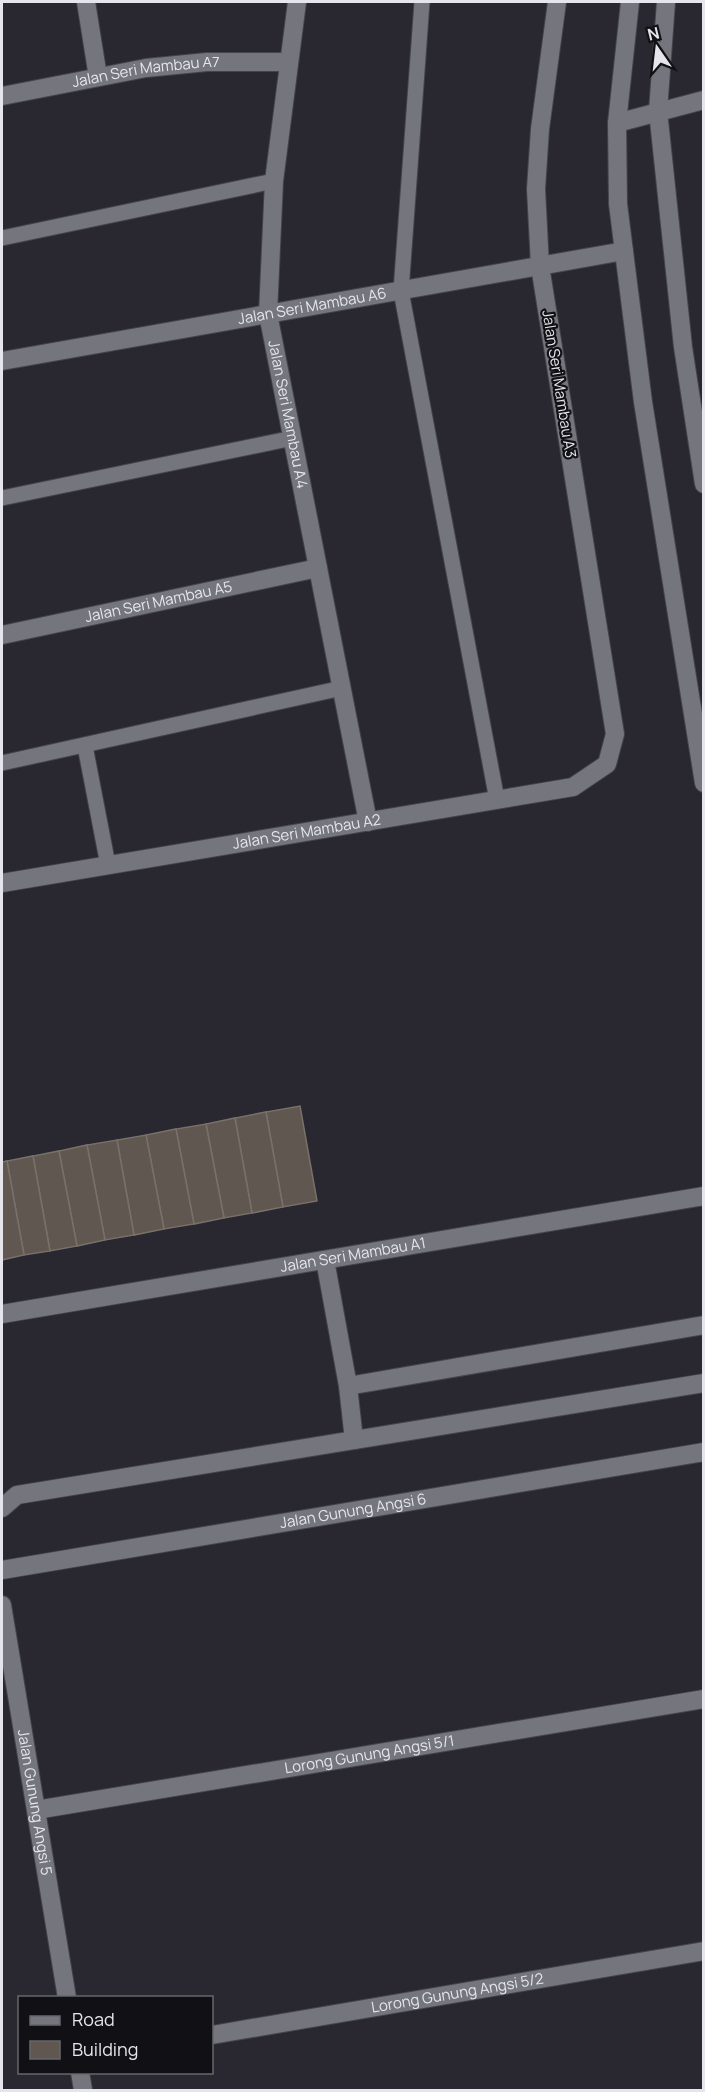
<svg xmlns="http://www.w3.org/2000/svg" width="705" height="2092" viewBox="0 0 705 2092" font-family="Manrope,sans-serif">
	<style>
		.building { fill: #5f5750; stroke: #79706a; stroke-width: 1.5 }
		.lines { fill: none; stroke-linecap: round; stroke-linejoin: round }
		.service-casing { stroke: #44444b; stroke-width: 17 }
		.minor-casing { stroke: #44444b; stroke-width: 20 }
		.service { stroke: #75757e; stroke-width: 15 }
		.minor { stroke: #75757e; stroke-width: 18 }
		.labels { text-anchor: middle; stroke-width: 4.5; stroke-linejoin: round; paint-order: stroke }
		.street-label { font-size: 15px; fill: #e5e5eb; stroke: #111115 }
	</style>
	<rect width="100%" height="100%" fill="#292830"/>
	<g class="building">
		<polygon points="300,1106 317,1201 283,1207 266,1112"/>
		<polygon points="266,1112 283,1207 252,1213 235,1118"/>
		<polygon points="235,1118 252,1213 224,1218 206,1124"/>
		<polygon points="206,1124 224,1218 194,1224 176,1129"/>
		<polygon points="176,1129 194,1224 164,1229 146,1135"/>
		<polygon points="146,1135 164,1229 134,1235 117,1140"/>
		<polygon points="117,1140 134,1235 105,1240 87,1145"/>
		<polygon points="87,1145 105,1240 77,1246 59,1151"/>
		<polygon points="59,1151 77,1246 50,1251 33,1156"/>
		<polygon points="33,1156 50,1251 24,1255 7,1161"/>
		<polygon points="7,1161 24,1255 2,1260 2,1162"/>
	</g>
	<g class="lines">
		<g class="service-casing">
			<g id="service">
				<polyline points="422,2 401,291 497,800"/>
				<polyline points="2,238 274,181"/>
				<polyline points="2,498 293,438"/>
				<polyline points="85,746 108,865"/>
				<polyline points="2,763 342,688"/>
			</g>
		</g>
		<g class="minor-casing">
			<g id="minor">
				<polyline points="86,2 98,77"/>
				<path id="s1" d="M297,2L274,181L268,314L368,822"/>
				<polyline points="666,2 658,111 683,347 704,484"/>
				<path id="s2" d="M2,96L146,68L207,62H289"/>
				<polyline points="704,100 617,123 618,204 643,402 704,783"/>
				<polyline points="617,123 630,2"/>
				<path id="s3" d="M2,361L624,251"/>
				<path id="s4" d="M2,635L318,568"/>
				<path id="s5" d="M2,883L573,787L607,764L615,734L540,266L536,189L540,129L557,2"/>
				<polyline points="325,1260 348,1386"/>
				<path id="s6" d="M2,1314L704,1196"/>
				<polyline points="354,1440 348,1386 704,1325"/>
				<polyline points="2,1508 17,1495 704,1383"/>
				<path id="s7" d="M2,1570L704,1452"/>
				<path id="s8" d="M2,1605L67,1998"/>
				<path id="s9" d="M36,1810L704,1699"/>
				<path id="s10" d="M212,2035L704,1951"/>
				<polyline points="80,2072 83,2090"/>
			</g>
		</g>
		<use href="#service" class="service"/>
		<use href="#minor" class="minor"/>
	</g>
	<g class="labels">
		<g class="street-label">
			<text dy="5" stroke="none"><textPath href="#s2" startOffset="146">Jalan Seri Mambau A7</textPath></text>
			<text dy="5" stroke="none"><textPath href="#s3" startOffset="315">Jalan Seri Mambau A6</textPath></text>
			<text transform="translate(559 384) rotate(81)" y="5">Jalan Seri Mambau A3</text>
			<text dy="5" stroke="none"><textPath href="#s1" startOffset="416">Jalan Seri Mambau A4</textPath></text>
			<text dy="5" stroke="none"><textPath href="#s4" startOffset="160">Jalan Seri Mambau A5</textPath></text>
			<text dy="5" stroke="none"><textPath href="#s5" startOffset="309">Jalan Seri Mambau A2</textPath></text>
			<text dy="5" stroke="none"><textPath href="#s6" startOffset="356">Jalan Seri Mambau A1</textPath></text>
			<text dy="5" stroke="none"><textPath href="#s7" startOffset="356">Jalan Gunung Angsi 6</textPath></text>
			<text dy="5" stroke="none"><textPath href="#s9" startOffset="338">Lorong Gunung Angsi 5/1</textPath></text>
			<text dy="5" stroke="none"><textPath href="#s8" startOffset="200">Jalan Gunung Angsi 5</textPath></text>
			<text dy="5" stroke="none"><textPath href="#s10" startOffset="249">Lorong Gunung Angsi 5/2</textPath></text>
		</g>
	</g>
	<rect width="705" height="2092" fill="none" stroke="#e5e5eb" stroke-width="6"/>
	<rect x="18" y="1996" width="195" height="78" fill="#111115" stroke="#66666b" stroke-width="1.5"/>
	<rect x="30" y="2016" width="30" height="9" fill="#75757e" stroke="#66666b" stroke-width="1.5"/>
	<text x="72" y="2026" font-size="18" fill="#e5e5eb">Road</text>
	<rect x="30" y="2041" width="30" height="18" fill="#5f5750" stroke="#66666b" stroke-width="1.5"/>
	<text x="72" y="2056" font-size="18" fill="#e5e5eb">Building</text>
	<g transform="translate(657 48) rotate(346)" stroke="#111115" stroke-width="4.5" paint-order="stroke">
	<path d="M0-4.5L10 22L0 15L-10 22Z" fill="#e5e5eb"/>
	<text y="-9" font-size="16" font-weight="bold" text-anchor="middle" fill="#e5e5eb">N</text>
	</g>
</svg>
